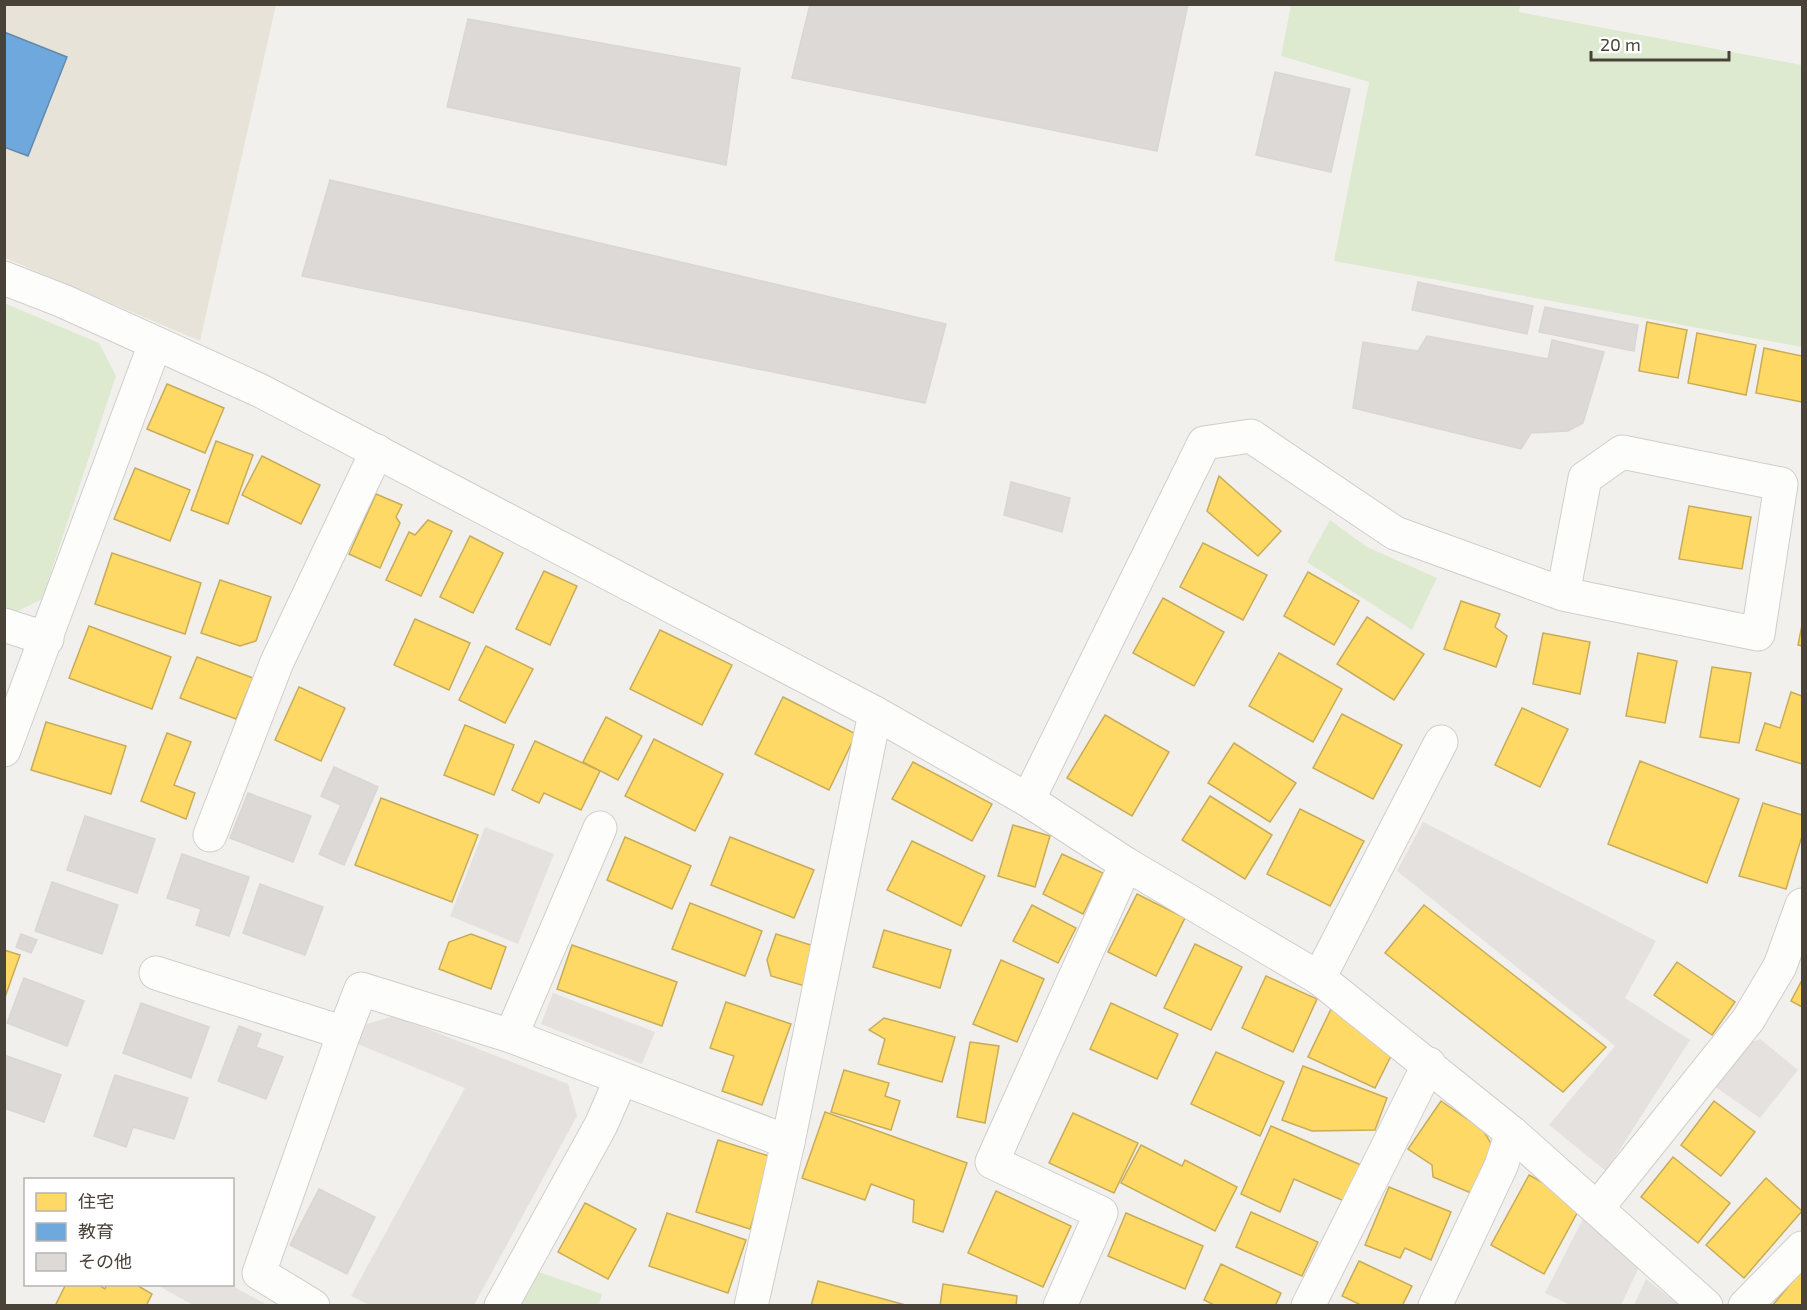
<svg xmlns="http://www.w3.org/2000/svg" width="1807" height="1310" viewBox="0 0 1807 1310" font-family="'Exo 2','Noto Sans JP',sans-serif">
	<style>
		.education { fill: #e8e3d9 }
		.green { fill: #deeacf }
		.parking { fill: #e4e1de }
		.homes { fill: #ffd966; stroke: #c8ac58; stroke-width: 1.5 }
		.schools { fill: #6fa8dc; stroke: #6389ab; stroke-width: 1.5 }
		.building { fill: #dcd9d6; stroke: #dad7d3; stroke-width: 1.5 }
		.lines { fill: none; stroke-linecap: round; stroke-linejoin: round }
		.street-casing { stroke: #d0cecb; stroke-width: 35 }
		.street { stroke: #fdfdfc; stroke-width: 33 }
	</style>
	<rect width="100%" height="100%" fill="#f2f0ed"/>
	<polygon class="education" points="4,5 276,5 200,341 5,258"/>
	<g class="green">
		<polygon points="1520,5 1519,12 1802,65 1802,347 1334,261 1369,82 1281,56 1291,5"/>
		<polygon points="4,303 99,343 116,376 42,599 16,612 4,608"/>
		<polygon points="1330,520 1367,547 1437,578 1412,630 1307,562"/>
		<polygon points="533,1270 602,1294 599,1305 515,1306"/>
	</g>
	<g class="parking">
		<polygon points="1423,822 1656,941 1625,998 1690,1040 1606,1171 1549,1125 1615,1046 1397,871"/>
		<polygon points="485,827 554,854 518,944 450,916"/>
		<polygon points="553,993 655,1032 642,1064 541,1024"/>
		<polygon points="394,1016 568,1084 577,1116 474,1305 369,1305 351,1296 465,1088 355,1043 357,1027"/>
		<polygon points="1760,1039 1798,1070 1760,1118 1714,1086 1744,1045"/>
		<polygon points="1584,1217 1641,1263 1621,1305 1570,1305 1545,1293"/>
		<polygon points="1646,1279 1679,1305 1634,1305"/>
		<polygon points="157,1285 231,1285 267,1305 193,1305"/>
	</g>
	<g class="homes">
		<polygon points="1647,322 1687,330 1678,378 1639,371"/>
		<polygon points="1697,333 1756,345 1746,395 1688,383"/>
		<polygon points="1764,348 1802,356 1802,402 1756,393"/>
		<polygon points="167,384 224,408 205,453 147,429"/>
		<polygon points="216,441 253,455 228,524 191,510"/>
		<polygon points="262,456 320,485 301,524 242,495"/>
		<polygon points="135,468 190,490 170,541 114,519"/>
		<polygon points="1219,476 1281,531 1258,556 1207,511"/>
		<polygon points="376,494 402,505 396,517 400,523 380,568 349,554"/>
		<polygon points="1689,506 1751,517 1742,569 1679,559"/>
		<polygon points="428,520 452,531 421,596 386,580 409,532 415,535"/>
		<polygon points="470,536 503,553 473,613 440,597"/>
		<polygon points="1203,543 1267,575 1243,620 1180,587"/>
		<polygon points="112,553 201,583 185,634 95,604"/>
		<polygon points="544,571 577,586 550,645 516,629"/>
		<polygon points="1308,572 1359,601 1334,645 1284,616"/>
		<polygon points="220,580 271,597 256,641 240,646 201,633"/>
		<polygon points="1163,598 1224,632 1194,686 1133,653"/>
		<polygon points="1461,601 1500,614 1495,627 1507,636 1496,667 1444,649"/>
		<polygon points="1367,617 1424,654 1394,700 1337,664"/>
		<polygon points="415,619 470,643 449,690 394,665"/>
		<polygon points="1802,625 1802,646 1798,645"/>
		<polygon points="89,626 171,657 152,709 69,678"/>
		<polygon points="660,630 732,665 702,725 630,689"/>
		<polygon points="1543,633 1590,642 1580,694 1533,684"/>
		<polygon points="486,646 533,669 505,723 459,700"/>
		<polygon points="1279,653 1342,689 1313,742 1249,706"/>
		<polygon points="1638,653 1677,661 1665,723 1626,716"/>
		<polygon points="197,657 253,678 236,719 180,698"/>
		<polygon points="1712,667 1751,673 1739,743 1700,737"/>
		<polygon points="299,687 345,708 321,761 275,740"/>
		<polygon points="1791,692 1802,696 1802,764 1756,750 1765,723 1780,728"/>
		<polygon points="783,697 856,734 829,790 755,754"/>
		<polygon points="1522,708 1568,729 1540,787 1495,765"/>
		<polygon points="1342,714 1402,745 1373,799 1313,768"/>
		<polygon points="1105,715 1169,752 1132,816 1067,778"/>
		<polygon points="606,717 642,736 618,780 583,762"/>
		<polygon points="46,722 126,746 111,794 31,770"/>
		<polygon points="465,725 514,745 494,795 444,775"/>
		<polygon points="167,733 191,742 174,785 195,793 186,819 141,801"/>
		<polygon points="654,739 723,774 695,831 625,796"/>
		<polygon points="535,741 600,771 581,810 544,793 539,803 512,790"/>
		<polygon points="1234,743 1296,783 1270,822 1208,783"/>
		<polygon points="1640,761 1739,799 1707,883 1608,844"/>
		<polygon points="913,762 992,804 972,841 892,799"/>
		<polygon points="1210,796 1272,835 1245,879 1182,840"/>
		<polygon points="381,798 478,835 452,902 355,865"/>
		<polygon points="1763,803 1802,815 1802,836 1786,889 1739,876"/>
		<polygon points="1300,809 1364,841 1330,906 1267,874"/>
		<polygon points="1013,825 1050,836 1035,887 998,876"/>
		<polygon points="625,837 691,866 672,909 607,880"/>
		<polygon points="730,837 814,870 794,918 711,885"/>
		<polygon points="912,841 985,876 961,926 887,890"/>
		<polygon points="1062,854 1103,873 1083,914 1043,894"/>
		<polygon points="1137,894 1185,918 1156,976 1108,952"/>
		<polygon points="690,903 762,931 745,976 672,949"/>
		<polygon points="1032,905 1076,928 1058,963 1013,941"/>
		<polygon points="1424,905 1606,1047 1563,1092 1385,953"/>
		<polygon points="884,930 951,950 940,988 873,967"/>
		<polygon points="471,934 506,947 491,989 439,969 449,942"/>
		<polygon points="776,934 817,947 805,986 771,976 767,960"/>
		<polygon points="1195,944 1242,967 1211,1030 1164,1008"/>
		<polygon points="572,945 677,982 662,1026 557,989"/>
		<polygon points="4,950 20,955 4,1000"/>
		<polygon points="1001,960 1044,979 1017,1042 973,1024"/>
		<polygon points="1677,962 1735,1002 1712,1035 1654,995"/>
		<polygon points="1266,976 1317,999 1293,1052 1242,1028"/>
		<polygon points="1802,980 1802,1007 1791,1001"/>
		<polygon points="726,1002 791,1024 762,1105 722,1091 734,1056 710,1048"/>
		<polygon points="1111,1003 1178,1034 1157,1079 1090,1049"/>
		<polygon points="1331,1009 1361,1024 1393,1052 1375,1088 1308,1057"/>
		<polygon points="884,1018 955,1037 942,1082 878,1064 885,1039 869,1030"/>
		<polygon points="970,1042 999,1046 985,1123 957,1117"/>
		<polygon points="1216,1052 1284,1082 1260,1136 1191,1104"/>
		<polygon points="1303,1066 1387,1098 1375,1130 1312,1131 1282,1120"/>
		<polygon points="844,1070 889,1083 885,1096 900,1101 891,1130 831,1112"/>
		<polygon points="1441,1101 1483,1130 1492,1145 1471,1193 1433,1177 1432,1165 1408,1149"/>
		<polygon points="1714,1101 1755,1132 1721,1176 1681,1145"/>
		<polygon points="825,1112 967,1163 943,1232 913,1222 914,1200 871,1184 865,1200 802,1178"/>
		<polygon points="1073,1113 1138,1143 1114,1193 1049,1163"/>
		<polygon points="1271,1126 1361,1165 1344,1201 1294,1179 1280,1212 1241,1194"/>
		<polygon points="718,1140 772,1157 750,1229 696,1212"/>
		<polygon points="1141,1145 1182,1166 1185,1160 1237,1187 1215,1231 1121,1183"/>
		<polygon points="1673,1157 1730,1203 1698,1243 1641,1197"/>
		<polygon points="1529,1175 1582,1204 1544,1274 1491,1245"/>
		<polygon points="1766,1178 1802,1211 1744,1278 1706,1245"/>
		<polygon points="1389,1187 1451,1212 1431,1260 1405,1248 1400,1258 1365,1245"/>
		<polygon points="996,1191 1071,1226 1043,1287 968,1253"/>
		<polygon points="585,1203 636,1229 608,1279 558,1252"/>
		<polygon points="1251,1212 1318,1242 1302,1276 1236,1247"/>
		<polygon points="667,1213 746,1240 728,1293 649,1266"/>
		<polygon points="1126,1213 1203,1246 1185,1289 1108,1256"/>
		<polygon points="1359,1261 1412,1286 1402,1306 1363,1306 1342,1296"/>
		<polygon points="1221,1264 1281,1293 1275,1306 1216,1306 1204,1300"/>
		<polygon points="1802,1270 1802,1306 1772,1306"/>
		<polygon points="818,1281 909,1306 811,1306"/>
		<polygon points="66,1284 97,1284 105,1289 107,1284 135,1284 152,1294 146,1306 55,1306"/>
		<polygon points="943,1284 1017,1296 1016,1306 940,1306"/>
	</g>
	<polygon class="schools" points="4,32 67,57 28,156 4,147"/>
	<g class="building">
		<polygon points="810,4 1188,4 1157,151 792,78"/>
		<polygon points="468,19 740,68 726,165 447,107"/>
		<polygon points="1275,72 1350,89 1331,172 1256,155"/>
		<polygon points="330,180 946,324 925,403 302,276"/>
		<polygon points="1418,282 1533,306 1527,334 1412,310"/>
		<polygon points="1545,307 1638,325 1634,351 1539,332"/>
		<polygon points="1427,336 1548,359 1552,340 1604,352 1583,423 1568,431 1531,433 1521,449 1353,408 1363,342 1418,351"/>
		<polygon points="1011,482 1070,498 1062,532 1004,515"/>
		<polygon points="334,767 378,787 344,865 319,854 341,805 321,796"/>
		<polygon points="248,793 311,816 293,862 230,838"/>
		<polygon points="85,816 155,839 137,893 67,870"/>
		<polygon points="182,854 249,877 229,936 196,925 201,909 167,898"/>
		<polygon points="52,882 118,905 102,954 35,931"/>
		<polygon points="260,884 323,907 305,955 243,933"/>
		<polygon points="21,934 37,940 31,953 16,947"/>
		<polygon points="24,978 84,1001 67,1046 7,1023"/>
		<polygon points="141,1003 209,1027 191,1078 123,1053"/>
		<polygon points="239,1026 261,1034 256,1047 283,1057 266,1099 218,1081"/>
		<polygon points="4,1055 61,1075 44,1122 4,1108"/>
		<polygon points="115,1075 188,1098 174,1139 133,1127 126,1147 94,1136"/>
		<polygon points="319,1189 375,1217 347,1274 290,1245"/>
	</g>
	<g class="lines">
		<g class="street-casing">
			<g id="street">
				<polyline points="4,278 63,301 261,391 875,713 1028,800 1126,864 1319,978 1512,1133 1706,1306"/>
				<polyline points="4,625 47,639"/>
				<polyline points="4,750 155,344"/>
				<polyline points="1028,800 1204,443 1251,436 1395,533 1563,594 1585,478 1622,452 1781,484 1758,634 1563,594"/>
				<polyline points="600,828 511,1036 788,1142"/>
				<polyline points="210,835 277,662 377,451"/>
				<polyline points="156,973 344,1033 259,1273 313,1306"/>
				<polyline points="1319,978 1441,742"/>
				<polyline points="344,1033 361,989 511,1036"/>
				<polyline points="1598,1207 1748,1020 1780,966 1802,905"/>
				<polyline points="501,1306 601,1125 621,1079"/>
				<polyline points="751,1306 788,1142 875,713"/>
				<polyline points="1060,1306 1101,1213 992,1162 1126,864"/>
				<polyline points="1308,1306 1429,1064"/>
				<polyline points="1435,1306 1501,1166 1512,1133"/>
				<polyline points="1745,1306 1802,1248"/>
			</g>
		</g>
		<use href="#street" class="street"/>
	</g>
	<rect width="1807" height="1310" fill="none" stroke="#484239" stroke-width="12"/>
	<rect x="24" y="1178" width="210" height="108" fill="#ffffff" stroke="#b6b3b0" stroke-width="1.5"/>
	<rect x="36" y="1193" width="30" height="18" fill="#ffd966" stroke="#b6b3b0" stroke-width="1.5"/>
	<text x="78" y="1208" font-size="18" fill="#484239">住宅</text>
	<rect x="36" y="1223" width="30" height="18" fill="#6fa8dc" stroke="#b6b3b0" stroke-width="1.5"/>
	<text x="78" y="1238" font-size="18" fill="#484239">教育</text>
	<rect x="36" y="1253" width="30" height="18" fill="#dcd9d6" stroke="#b6b3b0" stroke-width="1.5"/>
	<text x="78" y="1268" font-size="18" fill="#484239">その他</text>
	<path d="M1591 51v9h138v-9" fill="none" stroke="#484239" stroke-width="3"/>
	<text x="1600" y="51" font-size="18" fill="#484239" stroke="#ffffff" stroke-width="4.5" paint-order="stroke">20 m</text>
</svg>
